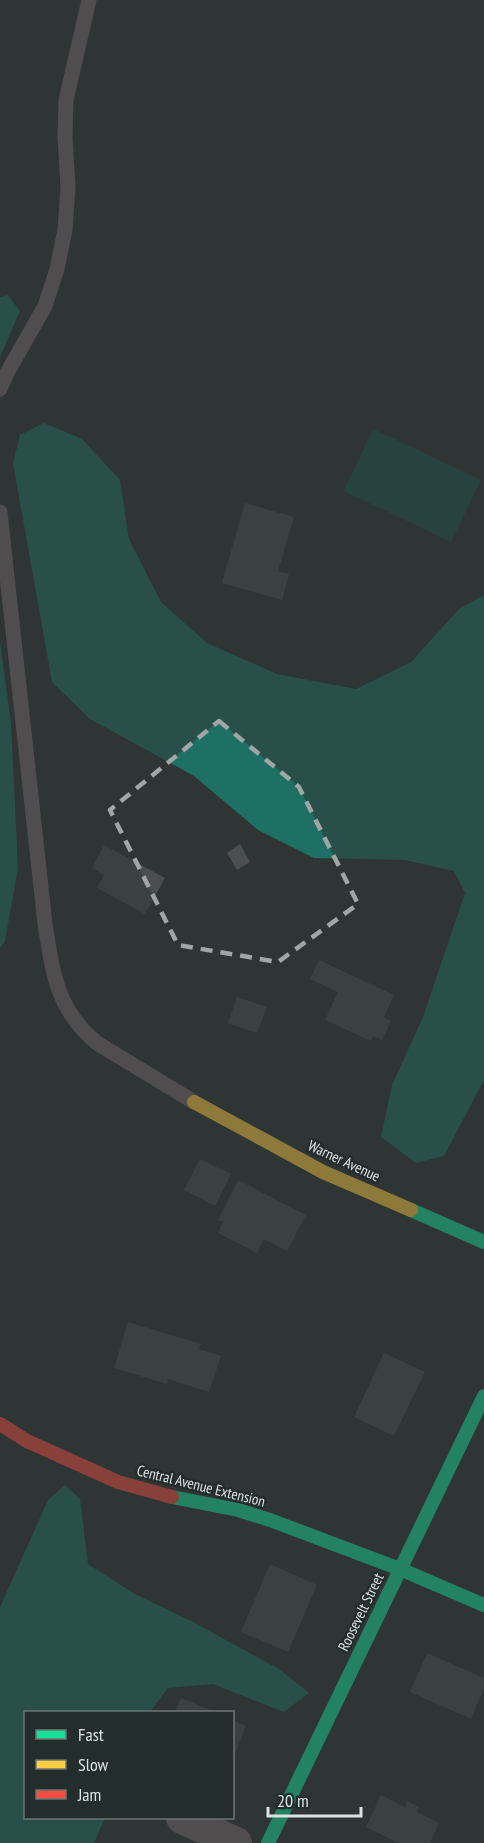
<svg xmlns="http://www.w3.org/2000/svg" width="484" height="1843" viewBox="0 0 484 1843" font-family="'PT Sans Narrow',sans-serif">
	<style>
		.green { fill: #21564d }
		.forest { fill: #1f7064 }
		.building { fill: #4a4e4e }
		.lines { fill: none; stroke-linecap: round; stroke-linejoin: round }
		.lane { stroke: #766b6d; stroke-width: 15 }
		.street { stroke: #766b6d; stroke-width: 32 }
		.fast { stroke: #16e098; stroke-width: 14 }
		.slow { stroke: #ffcf43; stroke-width: 14 }
		.jam { stroke: #f24e42; stroke-width: 14 }
		.marked { fill: none; stroke: #9fa6a5; stroke-width: 4.5; stroke-dasharray: 12 8; stroke-linejoin: round }
		.labels { text-anchor: middle; stroke-width: 4.5; stroke-linejoin: round; paint-order: stroke }
		.street-label { font-size: 15px; fill: #dce3e2; stroke: #232d2b }
	</style>
	<rect width="100%" height="100%" fill="#2f3434"/>
	<polygon class="green" points="373,429 481,480 451,542 344,491"/>
	<g class="forest">
		<polygon points="8,295 20,311 0,357 0,297"/>
		<polygon points="44,423 82,439 120,480 129,539 161,602 207,643 277,674 356,689 411,662 459,609 484,595 484,1080 444,1156 416,1163 381,1137 392,1085 423,1017 465,893 454,871 405,860 314,858 258,830 194,776 90,719 52,682 13,463 20,435"/>
		<polygon points="0,642 11,723 18,868 5,941 0,948"/>
		<polygon points="65,1485 80,1499 88,1564 135,1594 195,1623 279,1669 309,1693 284,1712 213,1684 168,1688 150,1712 26,1712 26,1818 105,1818 94,1843 0,1843 0,1607 48,1500"/>
	</g>
	<g class="building">
		<polygon points="245,503 294,517 278,571 289,574 282,600 222,583"/>
		<polygon points="240,844 250,862 237,870 227,853"/>
		<polygon points="104,845 165,878 145,914 97,888 104,875 92,868"/>
		<polygon points="319,960 394,995 384,1017 391,1021 382,1040 373,1036 371,1041 325,1020 338,992 310,979"/>
		<polygon points="237,997 267,1007 257,1033 228,1023"/>
		<polygon points="200,1159 231,1174 215,1206 184,1190"/>
		<polygon points="238,1180 306,1215 287,1251 264,1239 257,1253 218,1233 223,1222 218,1220"/>
		<polygon points="128,1322 201,1344 199,1349 221,1356 209,1392 168,1379 167,1384 114,1368"/>
		<polygon points="384,1353 425,1372 394,1436 354,1417"/>
		<polygon points="270,1564 317,1585 288,1652 241,1632"/>
		<polygon points="427,1653 484,1678 484,1688 471,1719 410,1692"/>
		<polygon points="181,1698 215,1712 175,1712"/>
		<polygon points="232,1720 246,1726 233,1759 232,1759"/>
		<polygon points="381,1795 405,1807 407,1801 419,1807 417,1812 439,1823 430,1843 399,1843 366,1827"/>
	</g>
	<g class="lines">
		<g class="lane">
			<polyline points="0,389 7,373 45,306 57,269 65,230 68,187 65,136 66,100 89,0"/>
			<path d="M0,512L45,924C53,973 56,1009 97,1043L194,1102"/>
		</g>
		<polyline class="street" points="182,1818 236,1843"/>
		<g class="fast">
			<polyline points="411,1210 484,1242"/>
			<polyline points="172,1497 238,1510 270,1520 400,1569 484,1605"/>
			<polyline points="268,1843 484,1396"/>
		</g>
		<polyline class="slow" points="194,1102 323,1172 411,1210"/>
		<polyline class="jam" points="0,1424 27,1441 118,1482 172,1497"/>
	</g>
	<path d="M0 0H484V1843H0ZM219,721L299,787L358,904L278,962L178,945L110,810Z" fill="#2f3434" fill-opacity=".55" fill-rule="evenodd"/>
	<path class="marked" d="M219,721L299,787L358,904L278,962L178,945L110,810Z"/>
	<g class="labels">
		<g class="street-label">
			<text transform="translate(344 1161) rotate(25)" y="5">Warner Avenue</text>
			<text transform="translate(201 1486) rotate(14)" y="5">Central Avenue Extension</text>
			<text transform="translate(361 1612) rotate(-64)" y="5">Roosevelt Street</text>
		</g>
	</g>
	<rect x="24" y="1711" width="210" height="108" fill="#232d2b" stroke="#6d7674" stroke-width="1.5"/>
	<rect x="36" y="1730" width="30" height="9" fill="#16e098" stroke="#6d7674" stroke-width="1.5"/>
	<text x="78" y="1741" font-size="18" fill="#dce3e2">Fast</text>
	<rect x="36" y="1760" width="30" height="9" fill="#ffcf43" stroke="#6d7674" stroke-width="1.5"/>
	<text x="78" y="1771" font-size="18" fill="#dce3e2">Slow</text>
	<rect x="36" y="1790" width="30" height="9" fill="#f24e42" stroke="#6d7674" stroke-width="1.5"/>
	<text x="78" y="1801" font-size="18" fill="#dce3e2">Jam</text>
	<path d="M268 1807v9h93v-9" fill="none" stroke="#dce3e2" stroke-width="3"/>
	<text x="277" y="1807" font-size="18" fill="#dce3e2" stroke="#232d2b" stroke-width="4.5" paint-order="stroke">20 m</text>
</svg>
